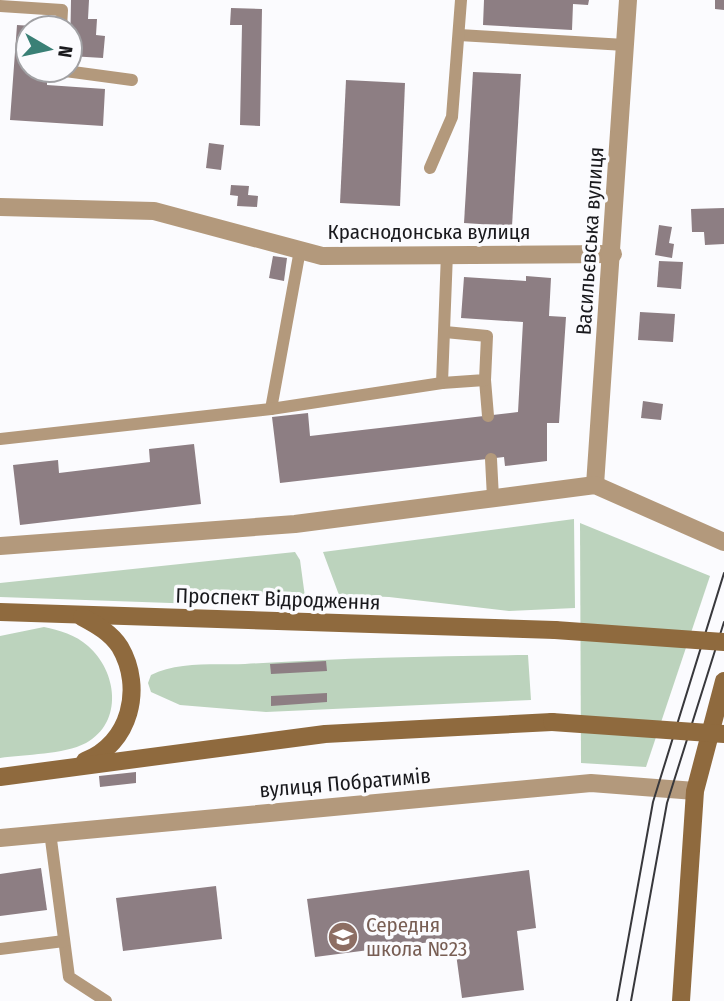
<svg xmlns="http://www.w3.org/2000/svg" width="724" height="1001" viewBox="0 0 724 1001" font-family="'Fira Sans Condensed',sans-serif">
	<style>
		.green { fill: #bcd3bd }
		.building { fill: #8d7e83 }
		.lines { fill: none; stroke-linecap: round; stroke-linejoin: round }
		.service { stroke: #b3997c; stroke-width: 12 }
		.minor { stroke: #b3997c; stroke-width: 18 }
		.secondary { stroke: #8f6a3e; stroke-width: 18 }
		.tram { stroke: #38383c; stroke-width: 2 }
		.secondary-bridge { stroke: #8f6a3e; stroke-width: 18 }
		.labels { text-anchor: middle; stroke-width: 7; stroke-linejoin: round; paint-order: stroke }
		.street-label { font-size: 21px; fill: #19191d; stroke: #fbfbfe }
		.education-label { font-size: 21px; fill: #785e54; stroke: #fbfbfe; text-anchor: start }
	</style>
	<rect width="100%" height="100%" fill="#fbfbfe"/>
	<g class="green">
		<polygon points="574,519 575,608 509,611 389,597 339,595 323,552"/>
		<polygon points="580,523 710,576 646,767 581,763"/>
		<polygon points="295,552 300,560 305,597 200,592 199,604 0,597 0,583"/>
		<path d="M44,627C59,630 76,635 88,646C117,671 124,722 86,743C63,755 26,754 0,758V636Z"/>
		<path d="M528,655L531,700L266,712L180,705L151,692L148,683L151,675C177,661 216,665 245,664C340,658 434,656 528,655Z"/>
	</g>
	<g class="building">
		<polygon points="71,0 89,0 88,19 97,19 96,35 105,36 103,58 70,56"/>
		<polygon points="484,0 589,0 588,5 573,4 572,30 483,25"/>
		<polygon points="715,0 724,0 724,10 715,9"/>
		<polygon points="231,8 262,9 260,126 240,125 242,25 230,25"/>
		<polygon points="17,25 33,26 28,28 28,70 47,70 47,85 105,89 103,126 10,120"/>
		<polygon points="473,72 521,74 512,226 464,223"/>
		<polygon points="346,80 405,83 400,206 340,203"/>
		<polygon points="209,143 224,145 221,170 206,168"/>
		<polygon points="231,185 249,186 248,195 258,196 257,207 237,206 238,196 230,195"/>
		<polygon points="724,208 724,244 705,245 704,232 692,232 691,209"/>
		<polygon points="659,225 672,227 669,243 674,244 672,258 655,255"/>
		<polygon points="273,256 287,258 284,281 269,278"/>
		<polygon points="659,261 683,262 681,289 657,287"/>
		<polygon points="526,276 551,278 549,316 566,317 559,423 547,423 547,461 505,466 504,457 280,483 272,417 308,413 310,436 518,412 523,322 461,318 464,277 526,281"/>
		<polygon points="640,312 675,314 673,342 638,340"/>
		<polygon points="643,401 663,404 661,420 641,418"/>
		<polygon points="194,444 201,504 20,525 13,465 58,460 59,473 150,462 149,449"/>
		<polygon points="202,594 235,595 235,604 202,604"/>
		<polygon points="326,661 327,671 271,674 270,664"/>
		<polygon points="327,693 327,702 271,706 271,696"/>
		<polygon points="136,772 136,783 100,787 99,776"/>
		<polygon points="41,868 47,910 0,916 0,874"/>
		<polygon points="529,870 536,928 517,931 524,990 462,998 454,939 315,957 307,899"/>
		<polygon points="216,886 222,939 123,951 116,898"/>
	</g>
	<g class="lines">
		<g class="service">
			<polyline points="0,6 62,10 61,28"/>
			<polyline points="459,35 625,45"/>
			<polyline points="58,70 132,80"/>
			<polyline points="430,168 452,117 461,0"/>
			<polyline points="485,380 488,416"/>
			<polyline points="442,383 485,380 487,336 445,332"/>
			<polyline points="271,409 300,250"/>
			<polyline points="0,439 271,409 442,383 447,253"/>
			<polyline points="491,459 493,498"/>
			<polyline points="50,832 69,977 106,1001"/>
			<polyline points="0,949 64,941"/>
		</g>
		<g class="minor">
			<polyline points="0,207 154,211 322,256 613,254"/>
			<polyline points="595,485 628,0"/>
			<polyline points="0,546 295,524 595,485 724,542"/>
			<polyline points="0,838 591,783 695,791"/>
		</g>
		<g class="secondary">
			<polyline points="0,612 555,630"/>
			<path d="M82,617C97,625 111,633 120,647C144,688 130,744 85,761"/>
			<polyline points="0,777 325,734 552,722"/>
			<polyline points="681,1001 695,791 724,681"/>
		</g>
		<g class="tram">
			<polyline points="617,1001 653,802 724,573"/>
			<polyline points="631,1001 667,803 724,622"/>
		</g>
		<g class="secondary-bridge">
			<polyline points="555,630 724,642"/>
			<polyline points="552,722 724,734"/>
		</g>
	</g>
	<defs>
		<g id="school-disc" transform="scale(1.575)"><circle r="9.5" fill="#8d6e63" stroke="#fbfbfe"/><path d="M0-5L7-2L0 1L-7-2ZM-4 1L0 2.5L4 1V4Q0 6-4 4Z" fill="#fff"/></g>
	</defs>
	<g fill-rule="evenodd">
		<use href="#school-disc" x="343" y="937"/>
	</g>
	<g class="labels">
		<g class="street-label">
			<text x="429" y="239">Краснодонська вулиця</text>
			<text transform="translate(590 241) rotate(-86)" y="7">Васильєвська вулиця</text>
			<text transform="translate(278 599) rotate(2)" y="7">Проспект Відродження</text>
			<text transform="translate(345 783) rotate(-5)" y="7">вулиця Побратимів</text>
		</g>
		<g class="education-label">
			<text x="366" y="932">Середня<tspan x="366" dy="24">школа №23</tspan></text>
		</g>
	</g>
	<g transform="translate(49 49) rotate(99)"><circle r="33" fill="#fbfbfe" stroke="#a1a1a4" stroke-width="2"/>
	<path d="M0-5L12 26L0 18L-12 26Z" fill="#3a8076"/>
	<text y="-10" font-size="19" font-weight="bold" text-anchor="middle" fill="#19191d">N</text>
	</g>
</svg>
